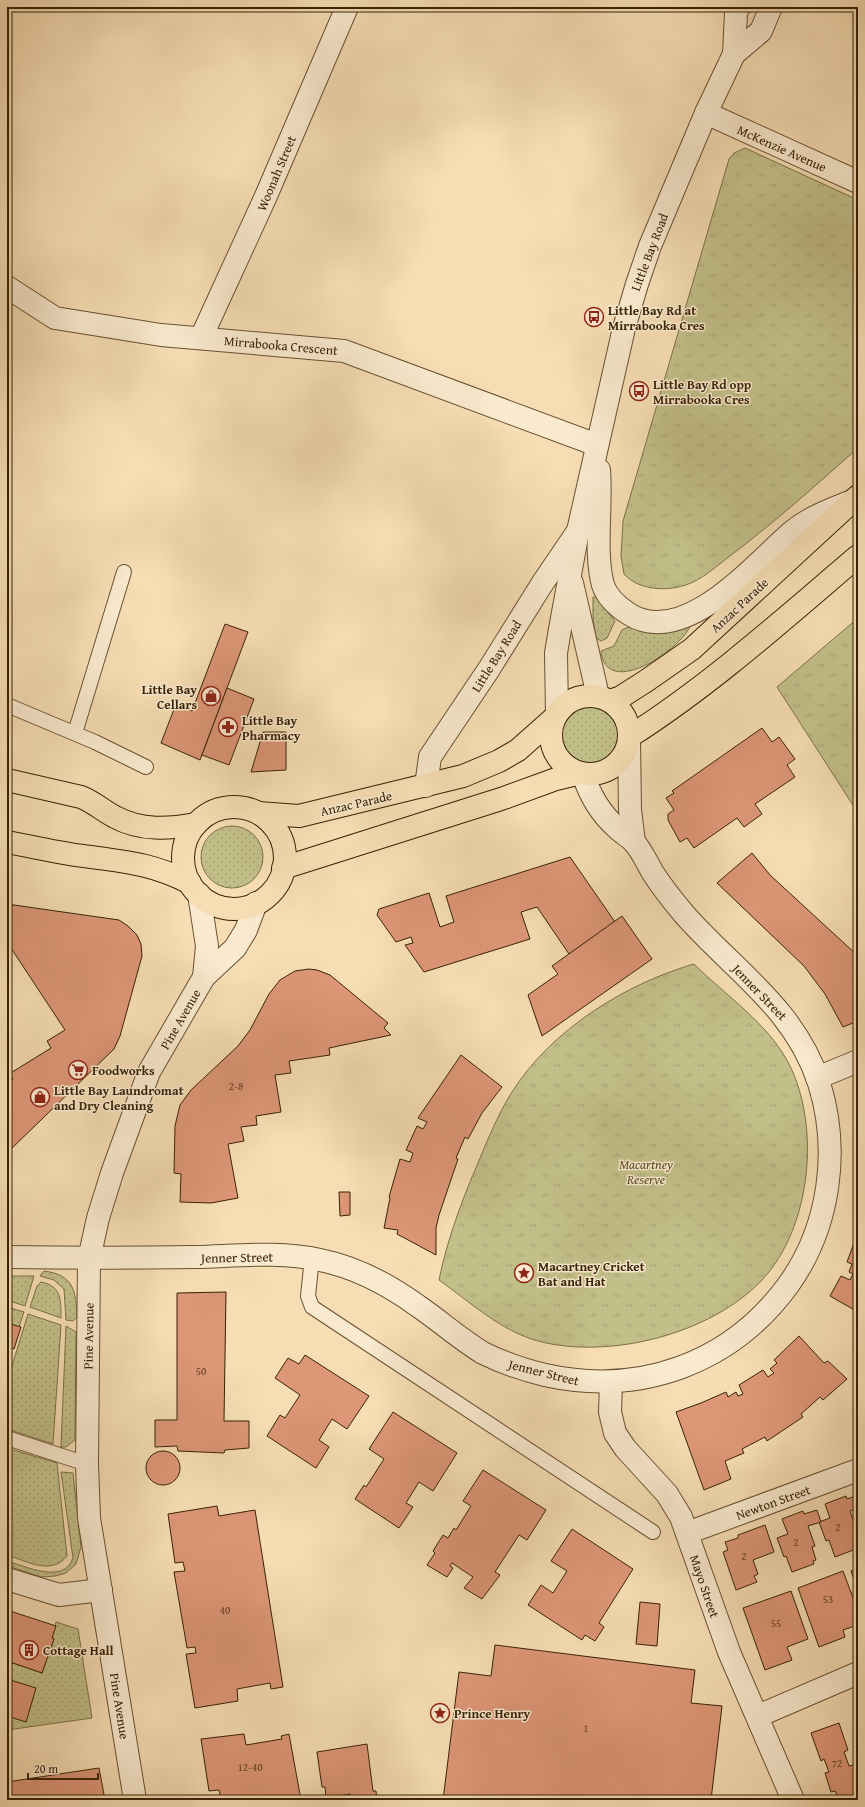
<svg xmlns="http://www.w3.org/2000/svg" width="865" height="1807" viewBox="0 0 865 1807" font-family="'Gentium Book Plus',serif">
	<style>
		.grass { fill: url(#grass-dots); stroke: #7c7047 }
		.park { fill: url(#park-tufts); stroke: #7c7047 }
		.building { fill: #dd9676; stroke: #372206 }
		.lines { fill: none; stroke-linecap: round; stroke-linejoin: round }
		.service-casing { stroke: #675131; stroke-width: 16 }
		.minor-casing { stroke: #675131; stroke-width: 24 }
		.tertiary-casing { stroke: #675131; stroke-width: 24 }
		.primary-casing { stroke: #372206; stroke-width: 24 }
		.service { stroke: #f9e9ce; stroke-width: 14 }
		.minor { stroke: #f9e9ce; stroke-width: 22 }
		.tertiary { stroke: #f9e9ce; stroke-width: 22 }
		.primary { stroke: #f6ddb3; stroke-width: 22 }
		.labels { text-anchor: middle; stroke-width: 3; stroke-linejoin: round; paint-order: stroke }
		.number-label { font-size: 11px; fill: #603f22 }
		.street-label { font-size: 13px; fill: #372206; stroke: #f9e9ce }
		.poi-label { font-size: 13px; font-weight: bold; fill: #372206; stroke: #f9e9ce; text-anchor: start }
		.park-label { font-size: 13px; font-style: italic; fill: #5a4926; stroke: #f9e9ce }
	</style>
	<defs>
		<pattern id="grass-dots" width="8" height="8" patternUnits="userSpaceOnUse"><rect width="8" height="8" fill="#c2bf88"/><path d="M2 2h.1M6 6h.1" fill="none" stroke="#a7a474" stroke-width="1.8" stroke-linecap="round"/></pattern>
		<pattern id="park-tufts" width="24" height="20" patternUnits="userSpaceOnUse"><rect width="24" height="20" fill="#c2bf88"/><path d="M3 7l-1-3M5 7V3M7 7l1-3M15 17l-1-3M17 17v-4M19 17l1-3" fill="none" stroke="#a7a474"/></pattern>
	</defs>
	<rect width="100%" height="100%" fill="#f6ddb3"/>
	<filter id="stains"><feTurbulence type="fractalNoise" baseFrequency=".005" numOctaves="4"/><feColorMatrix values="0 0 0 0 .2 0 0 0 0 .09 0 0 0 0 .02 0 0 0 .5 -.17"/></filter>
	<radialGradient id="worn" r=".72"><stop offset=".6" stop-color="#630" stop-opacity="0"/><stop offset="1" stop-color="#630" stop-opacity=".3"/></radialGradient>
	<g class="grass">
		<polygon points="593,597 596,597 615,621 607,638 601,641 596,638 593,620"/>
		<path d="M691,624C684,648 606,701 601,651L614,646L622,630L628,627C656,634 663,633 691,624Z"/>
		<circle cx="590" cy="735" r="31"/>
		<circle cx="232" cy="857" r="31"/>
		<path d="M44,1271C74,1275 76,1291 77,1317L73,1321L66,1320L64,1289L54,1280L40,1276Z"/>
		<polygon points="7,1276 34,1276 25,1306 7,1300"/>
		<path d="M41,1282C62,1286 61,1301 61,1318L30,1307L37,1286Z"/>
		<polygon points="7,1307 24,1312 19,1327 7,1323"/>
		<polygon points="28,1314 61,1325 53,1444 7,1429 7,1382"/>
		<polygon points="66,1326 76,1332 75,1440 66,1447 61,1447"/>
		<path d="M7,1448L57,1463L67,1556C51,1576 27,1561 7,1555Z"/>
		<path d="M61,1472L73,1473L81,1547L76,1564L66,1573L55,1576L42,1577L7,1566V1561C25,1566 64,1585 73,1558Z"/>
		<polygon points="56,1622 78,1629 92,1718 7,1730 7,1661 42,1673 54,1639 52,1638"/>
	</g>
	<g class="park">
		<path d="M745,148L858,200V448C816,485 775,522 730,556C718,565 706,576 693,582C673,592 640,592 624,574L621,556L623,521L729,159L734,153Z"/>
		<polygon points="858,618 858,813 777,687"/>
		<path d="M694,964C726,996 768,1023 789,1064C821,1127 811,1228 762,1280C711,1334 609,1360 538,1341C501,1331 470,1302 439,1280C447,1240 462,1200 478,1163C488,1139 498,1114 512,1092C551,1030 625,984 694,964Z"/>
	</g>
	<g class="building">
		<polygon points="225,624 248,632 200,760 161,743 176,704 192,711"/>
		<polygon points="227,688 254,699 229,765 202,755"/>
		<polygon points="762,728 772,742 779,737 795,759 787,765 795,777 755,804 762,814 744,827 737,818 694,848 687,838 680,842 668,820 668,814 674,810 666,798 674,793 672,791"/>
		<polygon points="263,732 286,732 286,770 251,772"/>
		<polygon points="752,853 770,875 858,956 858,1021 843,1027 825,994 804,966 717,883"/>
		<polygon points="570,857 615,922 569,954 537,907 521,912 530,939 424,972 405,945 413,943 411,937 396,942 377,915 379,909 429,893 440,927 454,922 446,896"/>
		<polygon points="7,904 119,920 128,926 137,935 141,944 142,956 120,1036 114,1049 7,1153 7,1083 13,1079 9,1074 51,1048 47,1041 65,1030 7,942"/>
		<polygon points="622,916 652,959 542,1036 528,995 558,974 552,966"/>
		<polygon points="309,969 317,970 330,975 388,1023 384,1028 391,1035 329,1048 330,1055 289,1061 291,1073 275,1075 281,1112 256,1116 257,1125 241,1127 244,1141 228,1144 238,1198 211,1203 180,1202 181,1174 174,1173 175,1126 180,1105 191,1090 238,1046 250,1030 269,994 280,980 295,971"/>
		<polygon points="461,1055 502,1087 482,1113 468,1139 465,1137 456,1158 458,1159 439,1215 436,1228 436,1255 397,1234 398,1230 384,1228 390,1198 389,1197 400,1159 410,1162 413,1153 406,1150 417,1126 423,1129 427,1122 418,1118"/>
		<polygon points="339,1192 350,1192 350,1215 340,1216"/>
		<polygon points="858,1232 858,1318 855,1316 858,1312 830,1296 841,1276 850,1280 853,1274 849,1272 852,1264 847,1262"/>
		<polygon points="226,1292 224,1421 249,1421 249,1448 225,1450 224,1453 178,1451 177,1446 155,1447 155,1420 177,1420 177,1293"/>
		<polygon points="7,1323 21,1327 14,1349 7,1347 7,1348"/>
		<polygon points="799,1336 824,1363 828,1361 847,1379 823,1400 820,1397 801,1414 803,1417 767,1441 765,1437 742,1449 744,1453 725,1461 731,1479 704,1490 676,1412 701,1403 726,1392 728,1397 736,1392 738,1396 743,1394 739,1385 763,1370 768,1377 774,1373 770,1369 777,1363 774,1360"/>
		<polygon points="305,1355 369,1396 347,1429 332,1419 319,1440 329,1447 316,1468 267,1436 280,1415 285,1418 300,1395 275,1378 288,1358 299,1364"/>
		<polygon points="393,1412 457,1453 433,1491 419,1482 406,1503 413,1507 399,1528 355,1499 364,1485 366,1487 384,1459 369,1449"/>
		<circle cx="163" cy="1468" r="17"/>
		<polygon points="483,1470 546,1510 527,1540 519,1535 495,1572 500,1575 482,1599 464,1588 473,1577 452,1563 450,1566 453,1568 447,1577 427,1565 435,1553 433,1551 443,1535 448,1538 454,1528 456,1530 471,1506 463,1501"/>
		<polygon points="858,1495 858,1508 850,1511 857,1531 854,1532 858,1545 856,1546 856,1549 835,1557 829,1540 826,1541 819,1522 830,1518 825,1504 846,1496 847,1499"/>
		<polygon points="217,1506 219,1516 255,1510 283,1687 271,1689 270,1683 237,1689 238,1701 195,1708 186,1654 196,1653 195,1647 187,1648 174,1572 185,1571 183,1562 175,1563 168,1514"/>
		<polygon points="817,1510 821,1522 808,1526 815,1546 812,1547 816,1560 813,1561 814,1564 792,1572 786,1556 784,1557 777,1538 788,1534 782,1519 803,1511 804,1514"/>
		<polygon points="765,1525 774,1552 753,1560 758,1574 754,1576 757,1582 736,1590 723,1552 728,1550 725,1542 738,1538 738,1535"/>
		<polygon points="572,1529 633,1569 599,1623 604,1627 595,1641 585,1635 582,1640 528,1605 541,1585 553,1593 567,1571 551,1561"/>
		<polygon points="858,1568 858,1591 851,1571"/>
		<polygon points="843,1571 858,1611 858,1625 843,1630 845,1637 819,1647 798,1588"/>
		<polygon points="791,1591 808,1639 787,1647 792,1660 765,1670 743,1608"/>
		<polygon points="640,1602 660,1604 657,1646 636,1644"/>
		<polygon points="7,1610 56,1626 52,1638 54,1639 42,1673 7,1661"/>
		<polygon points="495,1645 695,1670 691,1703 722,1706 711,1800 443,1800 459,1672 491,1676"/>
		<polygon points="7,1679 36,1688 26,1722 7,1716"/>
		<polygon points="858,1714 858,1724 855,1715"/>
		<polygon points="839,1723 848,1750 844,1752 849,1766 854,1765 858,1776 858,1800 839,1800 835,1791 831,1792 825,1773 829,1772 824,1759 821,1761 811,1733"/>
		<polygon points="244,1734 246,1745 282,1739 281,1736 289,1734 301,1800 214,1800 221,1799 219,1790 209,1791 201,1739"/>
		<polygon points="367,1744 373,1791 376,1791 377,1800 351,1800 350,1794 326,1798 325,1787 322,1787 317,1752"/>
		<polygon points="99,1768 105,1800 7,1800 7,1782"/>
	</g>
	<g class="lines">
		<g class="service-casing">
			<g id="service">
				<polyline points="7,705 95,742 146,767"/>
				<polyline points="75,733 124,572"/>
				<polyline points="312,1258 308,1296 312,1307 653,1532"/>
				<polyline points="7,1438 87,1464"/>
			</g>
		</g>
		<g class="minor-casing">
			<g id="minor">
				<polyline points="706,113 858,182"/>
				<polyline points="7,287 55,318 161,335 344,351 597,445"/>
				<polyline points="201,338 266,196 347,7"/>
				<polyline points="629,741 630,810 634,842"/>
				<polyline points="426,786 430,757 489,669 542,584 578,531"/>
				<polyline points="204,977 235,948 246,930 256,903"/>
				<polyline points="817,1078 858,1061"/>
				<path d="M7,1257C70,1258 133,1258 196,1257C237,1256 280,1251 320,1260C355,1267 389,1285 418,1306C440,1321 460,1339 483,1353C503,1363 524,1370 545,1375C640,1396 731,1364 789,1284C830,1226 840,1150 819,1083C795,1008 733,970 684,914C673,901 662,887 653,873C647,863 642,851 634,842C629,837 622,833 617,828C600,813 590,796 583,774"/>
				<polyline points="611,1382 610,1412 615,1433 625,1448 667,1494 681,1517 729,1652 793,1800"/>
				<polyline points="687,1533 858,1470"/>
				<polyline points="7,1579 59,1595 101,1590"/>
				<polyline points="758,1716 858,1673"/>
				<polyline points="135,1800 89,1518 87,1464 89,1259 98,1218 112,1173 149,1072 204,977 207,946 199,894"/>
			</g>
		</g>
		<g class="tertiary-casing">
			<g id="tertiary">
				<polyline points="734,54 761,31 771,7"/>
				<path d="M599,470C602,506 594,552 603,585C607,597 618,607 629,614C685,649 756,562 793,531C810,517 832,509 852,501"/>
				<polyline points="572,583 598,696"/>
				<polyline points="557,714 556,653 560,629 578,531 624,328 637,284 650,246 706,113 734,54 736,12 739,7"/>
			</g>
		</g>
		<g class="primary-casing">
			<g id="primary">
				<circle cx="590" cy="735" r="39"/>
				<polyline points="610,701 621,697 646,681 692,649 858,496"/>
				<path d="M629,740L632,735C713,683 785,618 858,556"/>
				<path d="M7,780L81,797C94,802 103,811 115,817C141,831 169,829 196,824"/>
				<circle cx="234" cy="858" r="51"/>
				<polyline points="258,813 299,816 463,776 499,761 518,750 554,718"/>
				<path d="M7,842C35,847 63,854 91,857C129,862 156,865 190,883"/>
				<polyline points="283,868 501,799 556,779 581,773"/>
			</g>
		</g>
		<use href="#service" class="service"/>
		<use href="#minor" class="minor"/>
		<use href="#tertiary" class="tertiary"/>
		<use href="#primary" class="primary"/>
	</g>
	<defs>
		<g id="bus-ring" transform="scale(1)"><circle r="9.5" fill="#f9e9ce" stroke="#8f2418" stroke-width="1.5"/><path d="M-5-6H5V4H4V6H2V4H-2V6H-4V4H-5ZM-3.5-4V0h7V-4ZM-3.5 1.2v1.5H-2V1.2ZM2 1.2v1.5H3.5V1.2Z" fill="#8f2418"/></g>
		<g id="shop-ring" transform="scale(1)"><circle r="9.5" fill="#f9e9ce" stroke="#8f2418" stroke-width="1.5"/><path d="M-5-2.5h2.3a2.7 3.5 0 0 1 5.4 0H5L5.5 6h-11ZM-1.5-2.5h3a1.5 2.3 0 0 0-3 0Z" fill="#8f2418"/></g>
		<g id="pharmacy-ring" transform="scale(1)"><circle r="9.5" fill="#f9e9ce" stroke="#8f2418" stroke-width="1.5"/><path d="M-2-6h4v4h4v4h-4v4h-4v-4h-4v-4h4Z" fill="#8f2418"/></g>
		<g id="supermarket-ring" transform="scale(1)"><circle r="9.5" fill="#f9e9ce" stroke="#8f2418" stroke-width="1.5"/><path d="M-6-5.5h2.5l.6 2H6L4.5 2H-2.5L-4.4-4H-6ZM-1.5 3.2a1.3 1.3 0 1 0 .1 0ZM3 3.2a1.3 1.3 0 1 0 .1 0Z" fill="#8f2418"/></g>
		<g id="sight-ring" transform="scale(1)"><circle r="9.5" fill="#f9e9ce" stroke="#8f2418" stroke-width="1.5"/><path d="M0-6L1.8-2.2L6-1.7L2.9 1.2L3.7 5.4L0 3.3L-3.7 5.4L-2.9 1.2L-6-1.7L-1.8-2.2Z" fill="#8f2418"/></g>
		<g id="building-ring" transform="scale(1)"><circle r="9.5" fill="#f9e9ce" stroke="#8f2418" stroke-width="1.5"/><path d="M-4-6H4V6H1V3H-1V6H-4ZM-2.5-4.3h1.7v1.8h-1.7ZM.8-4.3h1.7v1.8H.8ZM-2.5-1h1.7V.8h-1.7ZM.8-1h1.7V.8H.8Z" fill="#8f2418"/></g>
	</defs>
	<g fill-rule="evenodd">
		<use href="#bus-ring" x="594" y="317"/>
		<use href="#bus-ring" x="639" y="391"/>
		<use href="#shop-ring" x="211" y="696"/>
		<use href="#pharmacy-ring" x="228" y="727"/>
		<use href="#supermarket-ring" x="78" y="1070"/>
		<use href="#shop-ring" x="40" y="1097"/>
		<use href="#sight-ring" x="524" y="1273"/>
		<use href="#building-ring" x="29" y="1650"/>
		<use href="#sight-ring" x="440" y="1713"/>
	</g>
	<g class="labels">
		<g class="number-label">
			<text x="236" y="1090">2-8</text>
			<text x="201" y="1375">50</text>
			<text x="838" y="1531">2</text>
			<text x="796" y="1546">2</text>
			<text x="744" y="1560">2</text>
			<text x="828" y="1603">53</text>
			<text x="225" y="1614">40</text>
			<text x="776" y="1627">55</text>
			<text x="586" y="1732">1</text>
			<text x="837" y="1767">72</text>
			<text x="250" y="1771">12-40</text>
		</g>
		<g class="street-label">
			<text transform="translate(782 148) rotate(24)" y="5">McKenzie Avenue</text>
			<text transform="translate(276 173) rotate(-67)" y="5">Woonah Street</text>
			<text transform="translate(649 252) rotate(-69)" y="5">Little Bay Road</text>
			<text transform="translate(281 345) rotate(5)" y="5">Mirrabooka Crescent</text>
			<text transform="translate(739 605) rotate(-43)" y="5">Anzac Parade</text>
			<text transform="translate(496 656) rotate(-58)" y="5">Little Bay Road</text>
			<text transform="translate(356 803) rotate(-13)" y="5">Anzac Parade</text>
			<text transform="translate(760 992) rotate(46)" y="5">Jenner Street</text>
			<text transform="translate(180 1019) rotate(-60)" y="5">Pine Avenue</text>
			<text transform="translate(237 1257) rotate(-1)" y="5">Jenner Street</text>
			<text transform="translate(88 1336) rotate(-89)" y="5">Pine Avenue</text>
			<text transform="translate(544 1372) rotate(14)" y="5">Jenner Street</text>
			<text transform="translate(773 1502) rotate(-20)" y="5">Newton Street</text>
			<text transform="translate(705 1586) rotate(71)" y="5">Mayo Street</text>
			<text transform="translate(120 1706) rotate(81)" y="5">Pine Avenue</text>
		</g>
		<g class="poi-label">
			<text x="608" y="315">Little Bay Rd at<tspan x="608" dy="15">Mirrabooka Cres</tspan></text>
			<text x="653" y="389">Little Bay Rd opp<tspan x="653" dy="15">Mirrabooka Cres</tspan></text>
			<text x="197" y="694" text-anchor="end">Little Bay<tspan x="197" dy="15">Cellars</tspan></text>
			<text x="242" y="725">Little Bay<tspan x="242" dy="15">Pharmacy</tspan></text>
			<text x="92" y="1075">Foodworks</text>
			<text x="54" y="1095">Little Bay Laundromat<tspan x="54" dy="15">and Dry Cleaning</tspan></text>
			<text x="538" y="1271">Macartney Cricket<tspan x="538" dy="15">Bat and Hat</tspan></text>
			<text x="43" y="1655">Cottage Hall</text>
			<text x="454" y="1718">Prince Henry</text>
		</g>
		<g class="park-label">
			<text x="646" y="1169">Macartney<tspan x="646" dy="15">Reserve</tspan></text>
		</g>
	</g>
	<rect width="865" height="1807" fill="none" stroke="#f6ddb3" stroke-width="24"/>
	<rect x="8" y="8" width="849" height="1791" fill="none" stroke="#372206" stroke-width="2"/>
	<rect x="12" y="12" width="841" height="1783" fill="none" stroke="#372206"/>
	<path d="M28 1773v6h70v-6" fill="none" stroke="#372206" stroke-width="2"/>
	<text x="34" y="1773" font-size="12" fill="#372206" stroke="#f9e9ce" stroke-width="3" paint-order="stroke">20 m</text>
	<rect width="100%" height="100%" filter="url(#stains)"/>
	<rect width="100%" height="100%" fill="url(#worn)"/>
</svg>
